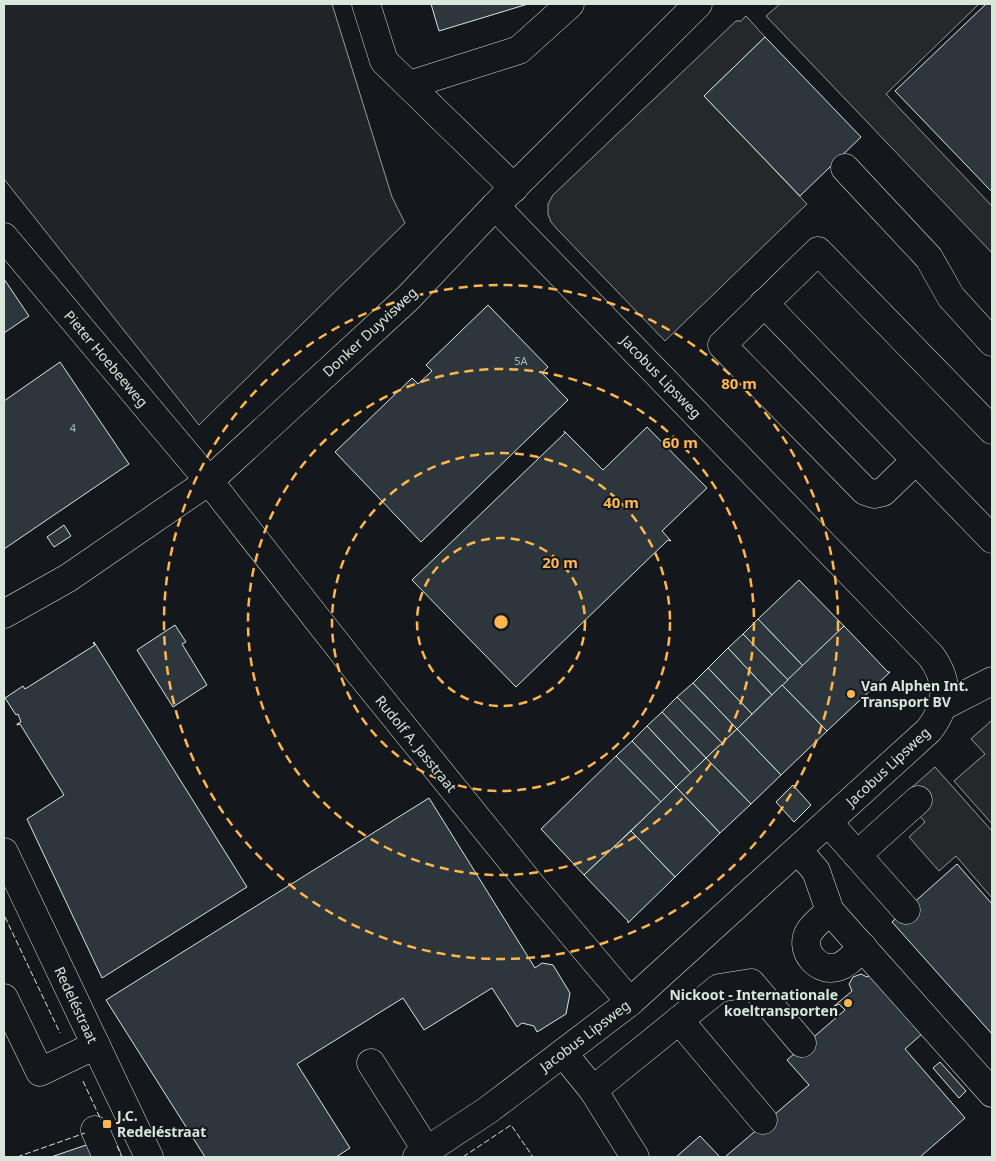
<svg xmlns="http://www.w3.org/2000/svg" width="996" height="1161" viewBox="0 0 996 1161" font-family="'Noto Sans',sans-serif">
	<style>
		.green { fill: #202428; stroke: #939e99 }
		.parking { fill: #24282b; stroke: #939e99 }
		.building { fill: #2c363c; stroke: #d8e6dc }
		.lines { fill: none; stroke-linecap: round; stroke-linejoin: round }
		.minor-casing { stroke: #d8e6dc; stroke-width: 29 }
		.minor { stroke: #14181c; stroke-width: 28 }
		.fence { stroke: #d8e6dc; stroke-width: 1; stroke-dasharray: 6 2.5; stroke-linecap: butt }
		.ring { fill: none; stroke: #ffb74d; stroke-width: 2.5; stroke-dasharray: 9 6 }
		.poi-dot { fill: #ffb74d; stroke: #14181c; stroke-width: 2 }
		.labels { text-anchor: middle; stroke-width: 4; stroke-linejoin: round; paint-order: stroke }
		.number-label { font-size: 11px; fill: #adbab4 }
		.street-label { font-size: 14px; fill: #d8e6dc; stroke: #14181c }
		.poi-label { font-size: 14px; font-weight: bold; fill: #d8e6dc; stroke: #14181c; text-anchor: start }
		.centre { fill: #ffb74d; stroke: #14181c; stroke-width: 2.5 }
		.ring-label { font-size: 15px; text-anchor: middle; font-weight: bold; fill: #ffb74d; stroke: #14181c; stroke-width: 4; stroke-linejoin: round; paint-order: stroke }
	</style>
	<rect width="100%" height="100%" fill="#14181c"/>
	<polygon class="green" points="4,4 332,4 392,197 405,223 199,425 4,179"/>
	<g class="parking">
		<polygon points="780,4 979,4 886,94 992,206 992,253 766,16"/>
		<polygon points="746,16 765,37 704,96 807,204 665,341 557,229 551,222 548,214 548,204 553,195 736,21 741,21"/>
		<polygon points="992,720 992,824 954,781 985,754 971,739"/>
		<polygon points="935,767 992,831 992,898 956,856 939,871 909,837 925,822 902,796"/>
	</g>
	<g class="building">
		<polygon points="431,4 528,4 439,31"/>
		<polygon points="986,4 992,4 992,192 895,91"/>
		<polygon points="765,37 861,137 800,196 704,96"/>
		<polygon points="4,279 29,316 4,333"/>
		<polygon points="488,305 548,367 542,373 568,400 421,542 335,452 412,378 418,384 432,371 426,365"/>
		<polygon points="60,362 129,464 4,549 4,401"/>
		<polygon points="647,427 707,488 662,531 671,541 668,540 516,687 412,580 565,433 564,431 603,470"/>
		<polygon points="64,525 71,536 54,547 47,537"/>
		<polygon points="799,580 844,626 803,666 758,619"/>
		<polygon points="758,619 803,666 788,680 743,634"/>
		<polygon points="175,625 186,642 182,644 207,685 173,707 137,650"/>
		<polygon points="844,626 888,672 890,672 827,731 782,685"/>
		<polygon points="743,634 788,680 772,695 728,648"/>
		<polygon points="94,642 247,887 102,978 27,819 64,795 20,724 17,725 17,724 21,722 18,714 16,715 5,698 23,686 25,689 95,645 93,643"/>
		<polygon points="728,648 772,695 752,714 708,668"/>
		<polygon points="708,668 752,714 737,729 693,683"/>
		<polygon points="693,683 737,729 722,743 677,697"/>
		<polygon points="782,685 827,731 781,775 737,729"/>
		<polygon points="677,697 722,743 706,758 662,712"/>
		<polygon points="662,712 706,758 691,773 647,726"/>
		<polygon points="647,726 691,773 676,787 632,741"/>
		<polygon points="737,729 781,775 751,804 706,758"/>
		<polygon points="632,741 676,787 661,802 616,756"/>
		<polygon points="616,756 661,802 584,875 541,829"/>
		<polygon points="706,758 751,804 720,833 676,787"/>
		<polygon points="793,785 811,805 794,822 776,802"/>
		<polygon points="676,787 720,833 675,877 631,831"/>
		<polygon points="429,798 535,968 542,963 553,965 570,993 566,1014 537,1032 534,1026 522,1023 517,1027 492,988 424,1030 403,998 297,1064 350,1148 336,1157 205,1157 106,1000"/>
		<polygon points="631,831 675,877 628,923 628,921 584,875"/>
		<polygon points="957,864 992,904 992,1034 892,922"/>
		<polygon points="873,973 923,1033 905,1049 965,1118 920,1157 725,1157 809,1085 787,1060 845,1010 839,1004 833,1007 852,991 849,984 853,977 861,974 867,977"/>
		<polygon points="940,1062 966,1091 959,1098 933,1068"/>
		<polygon points="700,1136 720,1157 676,1157"/>
		<polygon points="92,1143 97,1157 51,1157"/>
	</g>
	<g class="lines">
		<g class="minor-casing">
			<g id="minor">
				<polyline points="366,4 384,61 514,188"/>
				<polyline points="409,85 519,50 570,4"/>
				<polyline points="845,168 929,258 951,297 992,342"/>
				<polyline points="4,237 209,481 358,671 532,886 630,1002"/>
				<polyline points="764,303 992,539"/>
				<polyline points="916,460 883,492 874,494 865,491 722,345 818,251 992,430"/>
				<polyline points="4,614 68,578 209,481 408,298 495,206 698,4"/>
				<polyline points="943,706 992,681"/>
				<polyline points="828,822 906,910"/>
				<polyline points="798,850 816,871 830,911 992,1093"/>
				<polyline points="4,852 149,1157"/>
				<polyline points="857,855 918,800"/>
				<path d="M830,911C823,918 813,924 808,934C800,952 819,973 838,967C848,964 855,954 863,947"/>
				<polyline points="4,998 40,1072 96,1045"/>
				<polyline points="679,1020 763,1120"/>
				<polyline points="563,1053 593,1090 635,1157"/>
				<polyline points="371,1063 427,1151"/>
				<polyline points="593,1090 719,988 751,983 802,1043"/>
				<polyline points="95,1130 107,1157"/>
				<path d="M417,1157L488,1110L630,1002L929,730C948,705 950,682 931,656L495,206"/>
			</g>
		</g>
		<use href="#minor" class="minor"/>
		<g class="fence">
			<polyline points="5,917 60,1033"/>
			<polyline points="83,1081 101,1120"/>
			<polyline points="117,1146 122,1157"/>
			<polyline points="17,1157 85,1133"/>
			<polyline points="463,1157 511,1125 533,1157"/>
		</g>
	</g>
	<g class="ring">
		<circle cx="501" cy="622" r="84"/>
		<circle cx="501" cy="622" r="169"/>
		<circle cx="501" cy="622" r="253"/>
		<circle cx="501" cy="622" r="337"/>
	</g>
	<g class="poi-dot">
		<circle cx="851" cy="694" r="5"/>
		<circle cx="848" cy="1003" r="5"/>
		<rect x="102" y="1119" width="10" height="10" rx="2.5"/>
	</g>
	<g class="labels">
		<g class="number-label">
			<text x="521" y="365">5A</text>
			<text x="73" y="432">4</text>
		</g>
		<g class="street-label">
			<text transform="translate(370 332) rotate(-43)" y="5">Donker Duyvisweg</text>
			<text transform="translate(106 359) rotate(50)" y="5">Pieter Hoebeeweg</text>
			<text transform="translate(661 377) rotate(46)" y="5">Jacobus Lipsweg</text>
			<text transform="translate(416 744) rotate(51)" y="5">Rudolf A. Jasstraat</text>
			<text transform="translate(888 767) rotate(-43)" y="5">Jacobus Lipsweg</text>
			<text transform="translate(76 1005) rotate(65)" y="5">Redeléstraat</text>
			<text transform="translate(585 1036) rotate(-37)" y="5">Jacobus Lipsweg</text>
		</g>
		<g class="poi-label">
			<text x="861" y="691">Van Alphen Int.<tspan x="861" dy="16">Transport BV</tspan></text>
			<text x="838" y="1000" text-anchor="end">Nickoot - Internationale<tspan x="838" dy="16">koeltransporten</tspan></text>
			<text x="117" y="1121">J.C.<tspan x="117" dy="16">Redeléstraat</tspan></text>
		</g>
	</g>
	<circle cx="501" cy="622" r="8" class="centre"/>
	<g class="ring-label">
		<text x="739" y="389">80 m</text>
		<text x="680" y="448">60 m</text>
		<text x="621" y="508">40 m</text>
		<text x="560" y="568">20 m</text>
	</g>
	<rect width="996" height="1161" fill="none" stroke="#d8e6dc" stroke-width="10"/>
</svg>
